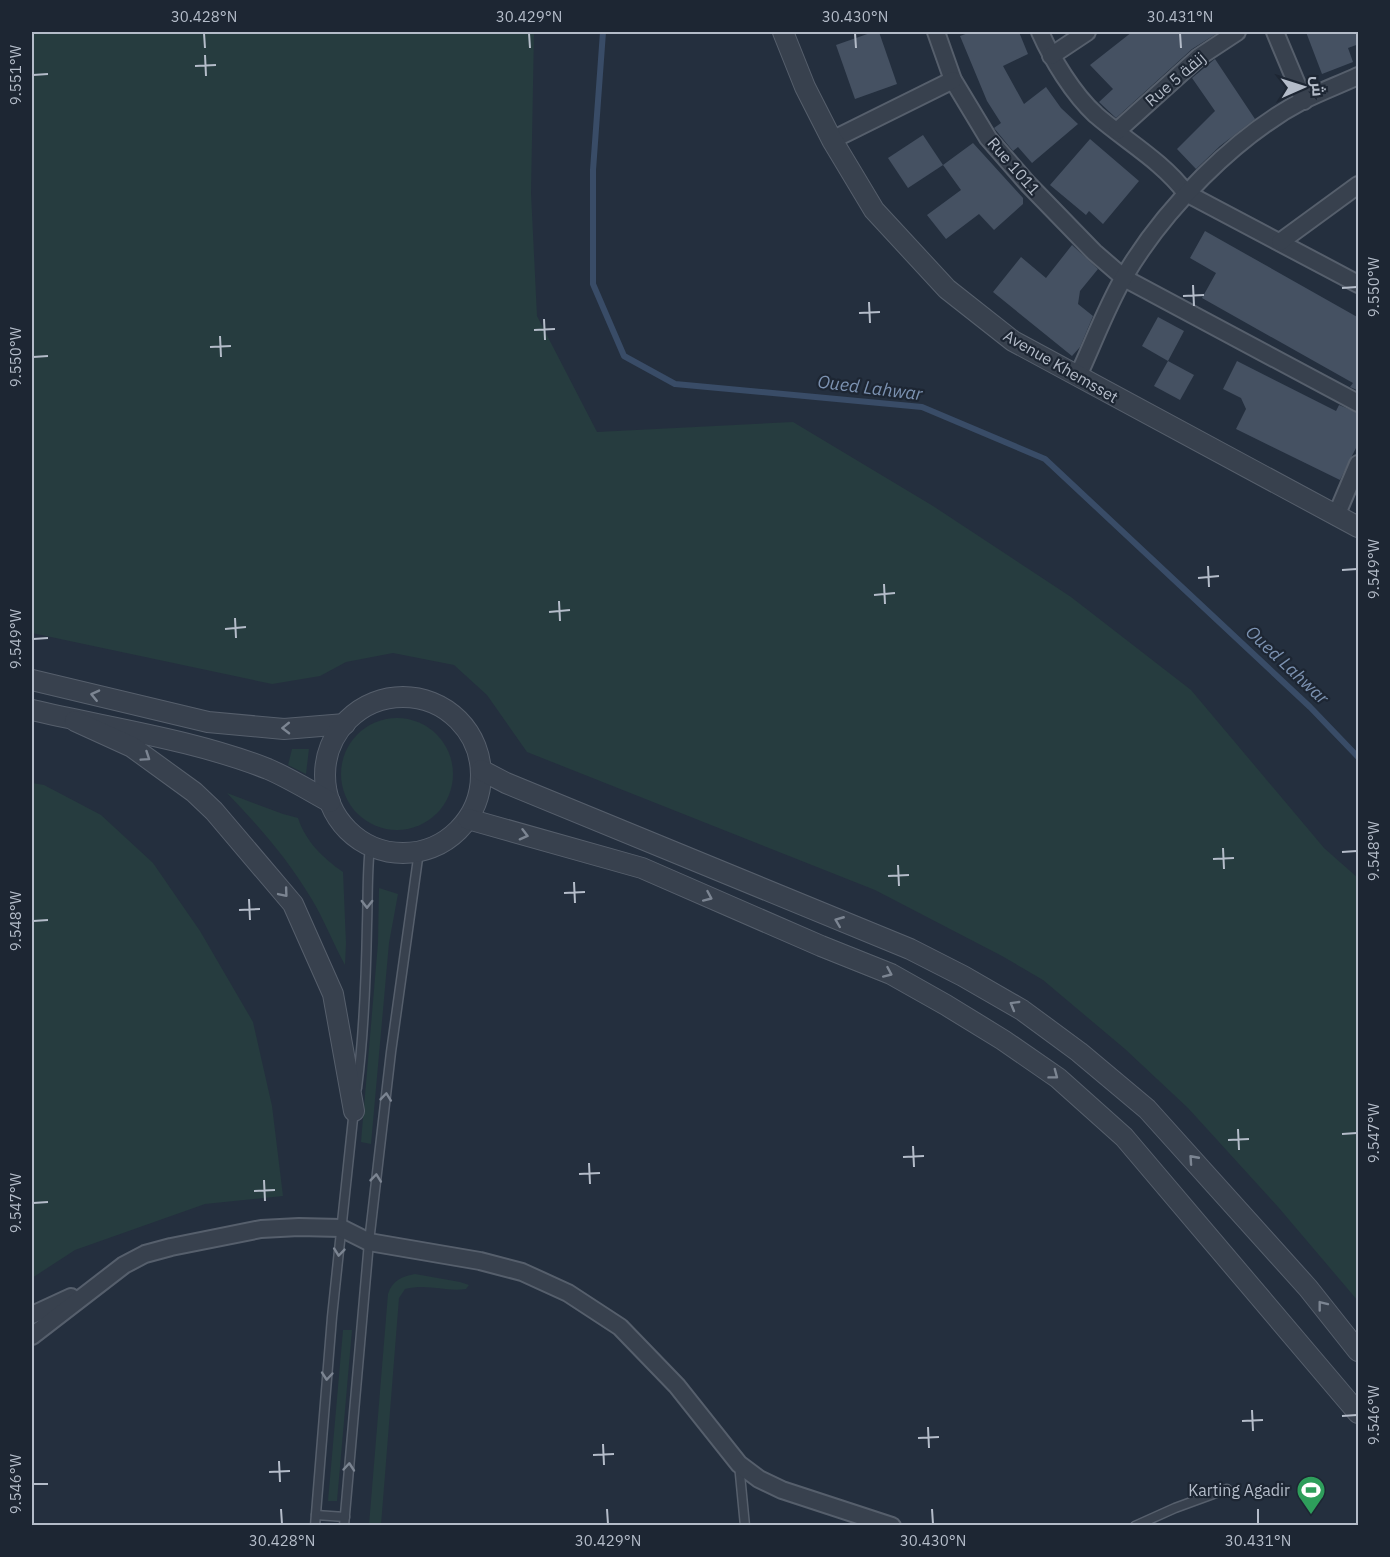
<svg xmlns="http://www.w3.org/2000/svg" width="1390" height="1557" viewBox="0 0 1390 1557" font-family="'IBM Plex Sans',Cairo,sans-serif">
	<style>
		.green { fill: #263c3f }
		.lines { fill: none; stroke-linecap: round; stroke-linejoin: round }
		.stream { stroke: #394c67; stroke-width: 6 }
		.building { fill: #455162 }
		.service-casing { stroke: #565f6c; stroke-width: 11 }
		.minor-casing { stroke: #565f6c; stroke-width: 20 }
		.tertiary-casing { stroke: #565f6c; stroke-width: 22 }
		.service { stroke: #38414e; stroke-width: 8 }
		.minor { stroke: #38414e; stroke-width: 16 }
		.tertiary { stroke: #38414e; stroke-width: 20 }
		.oneway { stroke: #7c8592 }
		.ticks { fill: none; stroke: #b4bcc9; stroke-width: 2 }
		.labels { text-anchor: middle; stroke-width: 4.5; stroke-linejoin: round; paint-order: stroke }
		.street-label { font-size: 16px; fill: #b4bcc9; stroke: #1d2633 }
		.poi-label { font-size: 16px; fill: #b4bcc9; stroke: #1d2633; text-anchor: end }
		.water-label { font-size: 18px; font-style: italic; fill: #7c92b1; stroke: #1d2633 }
		.neatline { fill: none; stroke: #b4bcc9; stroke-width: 2 }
		.ticks-label { font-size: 15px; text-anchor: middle; fill: #b4bcc9 }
	</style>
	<rect width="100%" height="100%" fill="#242f3e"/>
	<g class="green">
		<polygon points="32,32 534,32 531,193 537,316 597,432 793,422 933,506 1071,597 1191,690 1324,848 1358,878 1358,1301 1279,1208 1188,1108 1125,1049 1043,980 1002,956 875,890 527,752 487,695 454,665 393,653 346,662 320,676 272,684 32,633"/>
		<circle cx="397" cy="774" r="56"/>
		<polygon points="292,749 309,749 306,774 288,765"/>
		<polygon points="32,783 44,785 101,815 153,863 200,931 253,1022 272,1106 283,1196 205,1204 75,1250 32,1278"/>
		<path d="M227,793L283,814L298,818C306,842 323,858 343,872L346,943L345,965C333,943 324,919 311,898C288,859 258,825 227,793Z"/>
		<polygon points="379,888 398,894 389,943 371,1144 361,1142 378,943"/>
		<path d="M415,1274L460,1282L469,1285L466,1289C444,1292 429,1283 405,1289L399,1298L381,1525H369L388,1294C392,1281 402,1276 415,1274Z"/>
		<polygon points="343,1330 352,1330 337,1501 328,1501"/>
	</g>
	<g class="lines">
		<polyline class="stream" points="603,32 593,170 593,284 624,356 675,384 922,407 1045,459 1310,707 1358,757"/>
	</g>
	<g class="building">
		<polygon points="873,32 879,32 897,84 855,99 836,45"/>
		<polygon points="971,32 1019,32 1028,54 1003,66 1024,104 1046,87 1061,108 1078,124 1032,163 1018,147 1013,151 994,128 1001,123 987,101 960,36"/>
		<polygon points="1132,32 1219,32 1192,49 1116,118 1099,102 1113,89 1090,65"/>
		<polygon points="1306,32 1359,32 1359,44 1348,48 1353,62 1322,74"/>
		<polygon points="1215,59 1255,119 1220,146 1196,169 1177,149 1215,111 1192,78"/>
		<polygon points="923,135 943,165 908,188 888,158"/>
		<polygon points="1090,139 1139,181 1103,224 1089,211 1086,215 1050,185"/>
		<polygon points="973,143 1023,198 1023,204 994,230 979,214 946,239 927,215 961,190 943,165"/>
		<polygon points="1205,231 1359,318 1359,391 1350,387 1353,383 1202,298 1216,273 1190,258"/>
		<polygon points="1072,245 1098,269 1080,291 1078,304 1093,316 1080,347 1072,356 993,292 1021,257 1046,278"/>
		<polygon points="1158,317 1184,331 1168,361 1142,346"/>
		<polygon points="1168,361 1194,375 1180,400 1154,386"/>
		<polygon points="1237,361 1336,411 1339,405 1359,413 1359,442 1340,480 1236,429 1246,409 1241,398 1223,389"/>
	</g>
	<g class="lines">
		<g class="service-casing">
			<g id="service">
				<path d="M357,1088C364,1034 366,979 367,925C368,898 367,873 370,846"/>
				<polyline points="739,1464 745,1526"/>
				<polyline points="316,1515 345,1517"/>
				<polyline points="315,1526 332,1317 354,1109"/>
				<polyline points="344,1526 369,1242 391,1052 419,851"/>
				<polyline points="1135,1526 1175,1508 1227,1489"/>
			</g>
		</g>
		<g class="minor-casing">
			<g id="minor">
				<polyline points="936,32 953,80 988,138 1028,184 1094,252 1124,278 1358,403"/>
				<path d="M1040,32C1052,59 1073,94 1096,115C1126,141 1162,161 1186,193L1358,284"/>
				<polyline points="1275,32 1304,101"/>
				<polyline points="1051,56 1087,32"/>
				<polyline points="1117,131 1199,57 1237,32"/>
				<polyline points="832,140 953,80"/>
				<polyline points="1280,242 1358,185"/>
				<path d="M1078,376C1093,344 1106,308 1124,277C1163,210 1235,136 1304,100C1322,91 1341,84 1358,76"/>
				<polyline points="1336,516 1358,464"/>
				<polyline points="32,1315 71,1297"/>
				<polyline points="32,1336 124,1265 145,1254 171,1247 261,1229 299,1227 341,1228 369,1242 480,1261 522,1272 568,1293 620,1327 677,1386 739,1464 759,1479 782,1490 892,1526"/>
			</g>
		</g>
		<g class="tertiary-casing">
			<g id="tertiary">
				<polyline points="783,32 805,87 832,140 874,210 947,289 1013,341 1358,527"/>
				<polyline points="32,680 208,722 284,729 345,724"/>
				<circle cx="403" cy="775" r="78"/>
				<path d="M32,710C109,728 195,740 268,769C289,778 310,791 330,802"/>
				<polyline points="75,721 132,747 194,792 214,811 293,904 333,994 354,1111"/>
				<polyline points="481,770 506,783 910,949 963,976 1022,1010 1079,1052 1147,1109 1308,1288 1358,1351"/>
				<polyline points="468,819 642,868 821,946 891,974 946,1005 1003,1040 1058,1078 1124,1137 1358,1413"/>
			</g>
		</g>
		<use href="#service" class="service"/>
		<use href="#minor" class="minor"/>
		<use href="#tertiary" class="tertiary"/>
	</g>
	<defs><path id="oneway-chevron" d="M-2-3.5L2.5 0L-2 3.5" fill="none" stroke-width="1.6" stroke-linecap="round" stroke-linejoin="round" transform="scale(1.5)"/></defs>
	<g class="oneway">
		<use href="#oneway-chevron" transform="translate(95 695) rotate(-167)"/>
		<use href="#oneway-chevron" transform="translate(286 728) rotate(179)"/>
		<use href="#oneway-chevron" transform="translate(146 757) rotate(34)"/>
		<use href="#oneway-chevron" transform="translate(524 835) rotate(15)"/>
		<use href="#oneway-chevron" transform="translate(284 893) rotate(50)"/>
		<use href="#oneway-chevron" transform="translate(708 897) rotate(24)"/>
		<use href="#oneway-chevron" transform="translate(367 904) rotate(90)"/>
		<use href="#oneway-chevron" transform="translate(839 921) rotate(-158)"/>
		<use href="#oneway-chevron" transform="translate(888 973) rotate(24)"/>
		<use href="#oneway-chevron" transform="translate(1014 1005) rotate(-150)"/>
		<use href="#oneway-chevron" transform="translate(1054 1075) rotate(37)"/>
		<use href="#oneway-chevron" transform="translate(386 1097) rotate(-84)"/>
		<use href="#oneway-chevron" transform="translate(1193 1159) rotate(-132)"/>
		<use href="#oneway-chevron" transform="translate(376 1178) rotate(-84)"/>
		<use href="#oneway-chevron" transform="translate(339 1252) rotate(96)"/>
		<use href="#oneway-chevron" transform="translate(1322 1305) rotate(-128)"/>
		<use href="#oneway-chevron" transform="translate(327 1376) rotate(95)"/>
		<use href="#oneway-chevron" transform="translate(349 1467) rotate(-85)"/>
	</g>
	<path class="ticks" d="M204,33L205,48M529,33L530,48M855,33L856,48M1180,33L1181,48M205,55L206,76M195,66L216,65M33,75L48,74M1193,285L1194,306M1342,288L1357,287M1183,296L1204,295M869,302L870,323M859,313L880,312M544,319L545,340M534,330L555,329M220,336L221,357M210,347L231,346M33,357L48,356M1208,566L1209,587M1342,570L1357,569M1198,578L1219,576M884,584L885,604M874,595L895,593M559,601L560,621M549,612L570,610M235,618L236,638M225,629L246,627M33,639L48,638M1223,848L1224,869M1342,852L1357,851M1213,859L1234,858M898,865L899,886M888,876L909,875M574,882L575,903M564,893L585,892M249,899L250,920M239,910L260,909M33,921L48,920M1238,1129L1239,1150M1342,1134L1357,1133M1228,1140L1249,1139M913,1146L914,1167M903,1157L924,1156M589,1163L590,1184M579,1174L600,1173M264,1180L265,1201M254,1191L275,1190M33,1203L48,1202M1252,1410L1253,1431M1342,1416L1357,1415M1242,1421L1263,1420M928,1427L929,1448M918,1438L939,1437M603,1444L604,1465M593,1455L614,1454M279,1461L280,1482M269,1472L290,1471M33,1484H48M281,1509L282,1524M607,1509L608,1524M932,1509L933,1524M1258,1509V1524"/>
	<defs>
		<g id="stadium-pin" transform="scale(1.5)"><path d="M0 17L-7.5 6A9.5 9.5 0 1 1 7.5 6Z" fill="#2e9e5b" stroke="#1d2633"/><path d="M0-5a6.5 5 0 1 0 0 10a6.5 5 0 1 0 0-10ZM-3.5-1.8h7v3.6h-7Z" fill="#fff"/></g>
	</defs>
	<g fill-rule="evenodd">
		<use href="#stadium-pin" x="1311" y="1490"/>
	</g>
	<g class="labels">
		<g class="street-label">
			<text transform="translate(1175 79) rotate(-41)" y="6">Rue 5 زنقة</text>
			<text transform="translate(1014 166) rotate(49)" y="6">Rue 1011</text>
			<text transform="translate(1061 366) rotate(30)" y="6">Avenue Khemsset</text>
		</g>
		<g class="poi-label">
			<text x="1290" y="1496">Karting Agadir</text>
		</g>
		<g class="water-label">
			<text transform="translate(870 388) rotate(7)" y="6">Oued Lahwar</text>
			<text transform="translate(1287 665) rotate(43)" y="6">Oued Lahwar</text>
		</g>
	</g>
	<rect width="1390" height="1557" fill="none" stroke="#1d2633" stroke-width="66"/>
	<g transform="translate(1303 87) rotate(87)" stroke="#1d2633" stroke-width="4.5" paint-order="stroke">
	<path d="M0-4.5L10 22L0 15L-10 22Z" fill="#b4bcc9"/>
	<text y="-9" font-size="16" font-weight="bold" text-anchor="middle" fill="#b4bcc9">ش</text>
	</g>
	<rect x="33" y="33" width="1324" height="1491" class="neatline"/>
	<g class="ticks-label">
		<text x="204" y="22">30.428°N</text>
		<text x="529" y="22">30.429°N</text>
		<text x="855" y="22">30.430°N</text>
		<text x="1180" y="22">30.431°N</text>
		<text transform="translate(16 75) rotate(-90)" y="5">9.551°W</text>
		<text transform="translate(1374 287) rotate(-90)" y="5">9.550°W</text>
		<text transform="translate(16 357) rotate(-90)" y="5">9.550°W</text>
		<text transform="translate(1374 569) rotate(-90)" y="5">9.549°W</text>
		<text transform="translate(16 639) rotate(-90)" y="5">9.549°W</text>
		<text transform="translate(1374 851) rotate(-90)" y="5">9.548°W</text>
		<text transform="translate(16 921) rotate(-90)" y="5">9.548°W</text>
		<text transform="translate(1374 1133) rotate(-90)" y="5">9.547°W</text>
		<text transform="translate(16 1203) rotate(-90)" y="5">9.547°W</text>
		<text transform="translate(1374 1415) rotate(-90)" y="5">9.546°W</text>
		<text transform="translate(16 1484) rotate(-90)" y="5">9.546°W</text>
		<text x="282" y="1546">30.428°N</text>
		<text x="608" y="1546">30.429°N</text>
		<text x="933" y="1546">30.430°N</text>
		<text x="1258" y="1546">30.431°N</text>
	</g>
</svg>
